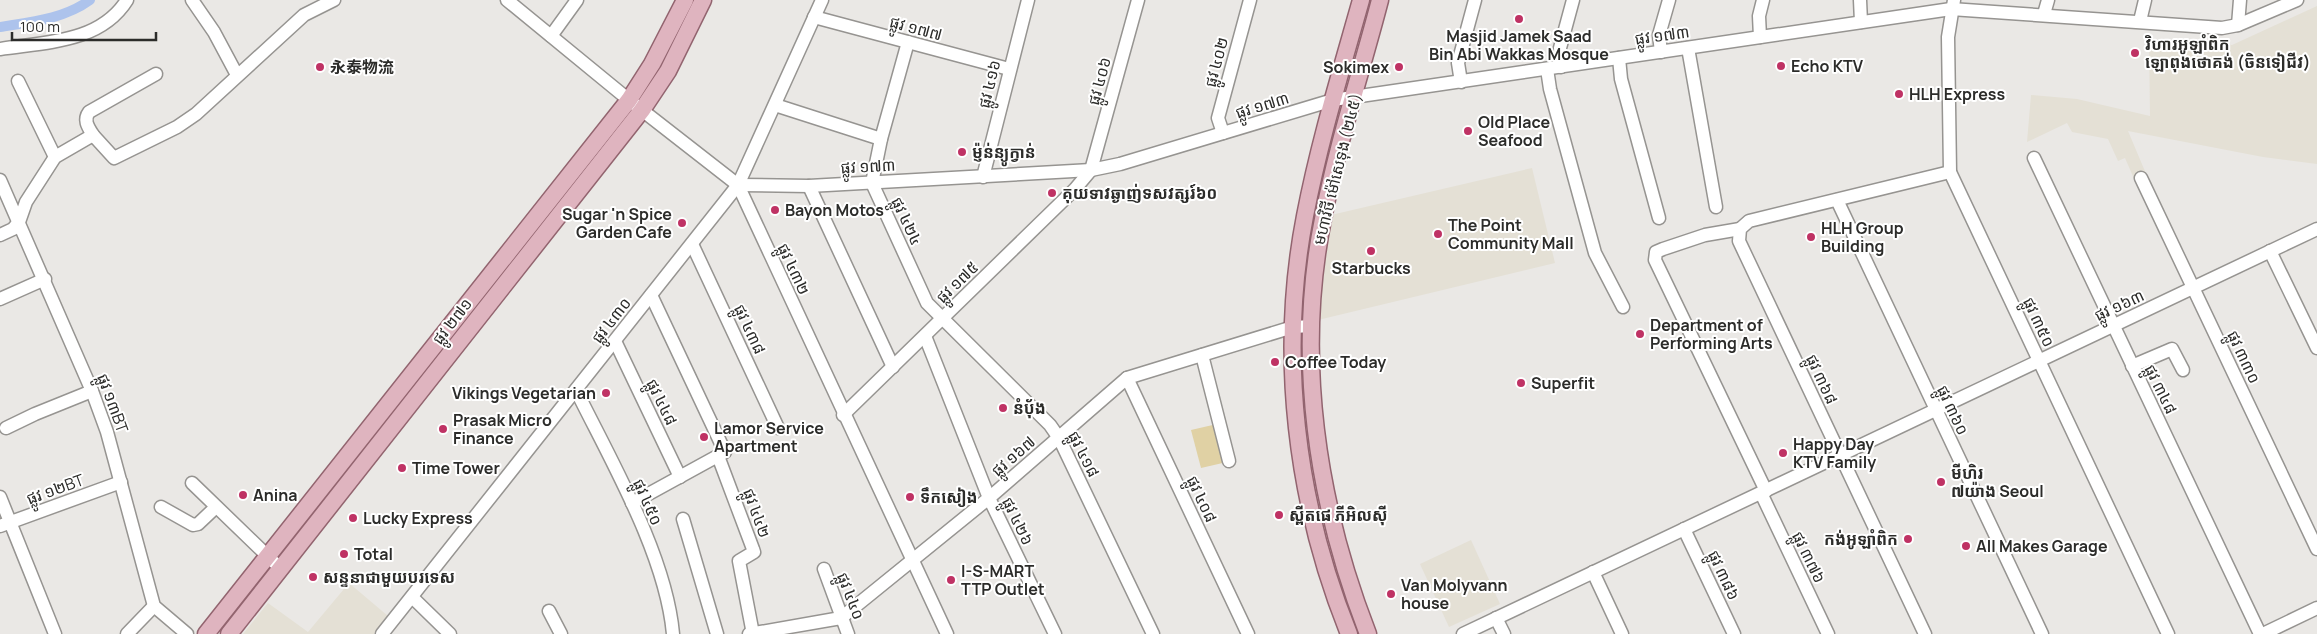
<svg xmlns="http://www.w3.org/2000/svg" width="2317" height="634" viewBox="0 0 2317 634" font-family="Manrope,'Noto Sans SC','Noto Sans Khmer',sans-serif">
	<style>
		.built { fill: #e4e0d5 }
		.green { fill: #e0d1a4 }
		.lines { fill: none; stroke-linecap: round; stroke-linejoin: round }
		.canal { stroke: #adc3ec; stroke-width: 10 }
		.minor-casing { stroke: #969491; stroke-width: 15 }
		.major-casing { stroke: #92646f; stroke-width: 19 }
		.minor { stroke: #fff; stroke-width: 12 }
		.major { stroke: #dfb4bf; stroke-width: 16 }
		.poi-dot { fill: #bf3264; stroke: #fff; stroke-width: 2 }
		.labels { text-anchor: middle; stroke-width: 4; stroke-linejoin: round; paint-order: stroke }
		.street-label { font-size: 16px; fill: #2c2c2a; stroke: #fff }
		.poi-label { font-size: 16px; font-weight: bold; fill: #2c2c2a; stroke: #fff; text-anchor: start }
	</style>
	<rect width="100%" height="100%" fill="#eae8e5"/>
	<g class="built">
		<polygon points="2317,6 2317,164 2263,157 2128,131 2147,176 2135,181 2125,158 2118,161 2108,139 2072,132 2067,123 2027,142 2031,95 2077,99 2150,116 2149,41 2232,45"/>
		<polygon points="1532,168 1555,263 1318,320 1331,215"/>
		<polygon points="1471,540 1500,604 1449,627 1420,564"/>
		<polygon points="349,583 388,616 374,634 243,634 268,603 308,632"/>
	</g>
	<polygon class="green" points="1217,424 1227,462 1201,468 1191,430"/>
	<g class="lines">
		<path class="canal" d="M0,27C31,22 64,19 90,0"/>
		<g class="minor-casing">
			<g id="minor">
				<polyline points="192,0 214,32 237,75"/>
				<polyline points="507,0 629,100 738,185 947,634"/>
				<polyline points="1860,0 1861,22"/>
				<polyline points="1954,0 1948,37 1950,172 2168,634"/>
				<polyline points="2044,14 2048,0"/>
				<polyline points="814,17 1009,69"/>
				<polyline points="2140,21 2145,0"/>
				<polyline points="2238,25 2240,0"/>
				<polyline points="551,36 577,0"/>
				<polyline points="1760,37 1759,16 1763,0"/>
				<polyline points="908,42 881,139 872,183 927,303 1050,425 1059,438 1153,634"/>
				<polyline points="1688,48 1716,207"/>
				<path d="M0,49C45,42 100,43 127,0"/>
				<polyline points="1661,52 1659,35 1669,0"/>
				<polyline points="1619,58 1621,79 1659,218"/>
				<polyline points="1561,67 1560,48 1573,0"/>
				<polyline points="1547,69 1550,89 1595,253 1623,307"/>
				<polyline points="18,81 55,157"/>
				<polyline points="1461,82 1458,63 1475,0"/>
				<polyline points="775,105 881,139"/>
				<polyline points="1223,133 1218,118 1250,0"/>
				<path d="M93,135C88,127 83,120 89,112L156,74"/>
				<polyline points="2034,158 2260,634"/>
				<polyline points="983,177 1028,0"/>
				<polyline points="2141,178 2317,549"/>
				<polyline points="0,180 92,391 107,432 154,606 187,634"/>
				<polyline points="738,185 809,186 1091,170 1120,164 1333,100 1951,9 2222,28 2238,25 2297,0"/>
				<polyline points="809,186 893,367"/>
				<polyline points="1837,200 2042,634"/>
				<polyline points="1740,229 1705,235 1663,249 1656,252 1655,260 1766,491"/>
				<polyline points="0,235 13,229 19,222 26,202 55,157 93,135 114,158 177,127 196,114 304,15 334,0"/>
				<polyline points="692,244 778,428"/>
				<polyline points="2270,251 2317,348"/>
				<polyline points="0,299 45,279"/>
				<polyline points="925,336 989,498 1055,634"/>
				<polyline points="615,341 680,477"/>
				<polyline points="1202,355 1229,461"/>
				<polyline points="2132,366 2172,349 2183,370"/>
				<polyline points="1127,378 1248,634"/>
				<path d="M576,390C611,461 666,555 673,634"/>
				<polyline points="843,415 1075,189 1091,170 1138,0"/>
				<polyline points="6,428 35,414 92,391"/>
				<polyline points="718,456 753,549 754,552 739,561 753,634"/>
				<polyline points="192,483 281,569"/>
				<polyline points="1761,493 1828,634"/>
				<polyline points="0,497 55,634"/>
				<polyline points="632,503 725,452 651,295"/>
				<polyline points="161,507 193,525 198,524 216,507"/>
				<polyline points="683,519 717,634"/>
				<polyline points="0,526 121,482"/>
				<polyline points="1684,529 1734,634"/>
				<polyline points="824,569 848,634"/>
				<polyline points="1593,572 1622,634"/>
				<polyline points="412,597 450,634"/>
				<polyline points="549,611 561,634"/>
				<polyline points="1496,618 1504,634"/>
				<polyline points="127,634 154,606"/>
				<polyline points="382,634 738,185 822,0"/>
				<polyline points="749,634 841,618 989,498 1127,378 1293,327 1312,326"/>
				<polyline points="1463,634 2317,229"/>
				<polyline points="1925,634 1739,241 1740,229 1749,221 1950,172"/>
				<polyline points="2263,634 2317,608"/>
			</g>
		</g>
		<g class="major-casing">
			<g id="major">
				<polyline points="206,634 629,100 652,64 685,0"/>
				<polyline points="229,634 642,110 668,71 703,0"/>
				<path d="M1349,634C1296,503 1278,355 1305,216C1319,143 1341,71 1361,0"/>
				<path d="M1368,634C1317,503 1295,358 1323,219C1337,145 1361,73 1380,0"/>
			</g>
		</g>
		<use href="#minor" class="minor"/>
		<use href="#major" class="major"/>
	</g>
	<g class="poi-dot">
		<circle cx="1519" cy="19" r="5"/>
		<circle cx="2135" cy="53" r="5"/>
		<circle cx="1781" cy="66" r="5"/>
		<circle cx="320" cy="67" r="5"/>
		<circle cx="1399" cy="67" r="5"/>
		<circle cx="1899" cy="94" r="5"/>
		<circle cx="1468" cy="131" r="5"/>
		<circle cx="962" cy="152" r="5"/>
		<circle cx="1052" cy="193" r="5"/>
		<circle cx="775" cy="210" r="5"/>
		<circle cx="682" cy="223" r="5"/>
		<circle cx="1438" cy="234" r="5"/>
		<circle cx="1811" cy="237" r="5"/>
		<circle cx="1371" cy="251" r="5"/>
		<circle cx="1640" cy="334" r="5"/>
		<circle cx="1275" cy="362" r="5"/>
		<circle cx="1521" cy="383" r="5"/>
		<circle cx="606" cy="393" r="5"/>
		<circle cx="1003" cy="408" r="5"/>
		<circle cx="443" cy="429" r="5"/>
		<circle cx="704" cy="437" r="5"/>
		<circle cx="1783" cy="453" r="5"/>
		<circle cx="402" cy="468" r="5"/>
		<circle cx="1941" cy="482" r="5"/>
		<circle cx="243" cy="495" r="5"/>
		<circle cx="910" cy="497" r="5"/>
		<circle cx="1279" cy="515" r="5"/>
		<circle cx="353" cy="518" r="5"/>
		<circle cx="1908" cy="539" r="5"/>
		<circle cx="1966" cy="546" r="5"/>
		<circle cx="344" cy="554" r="5"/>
		<circle cx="313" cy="577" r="5"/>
		<circle cx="951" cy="580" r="5"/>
		<circle cx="1391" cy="594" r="5"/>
	</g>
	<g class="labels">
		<g class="street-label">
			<text transform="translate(916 28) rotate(15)" y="6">ផ្លូវ ១៧៧</text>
			<text transform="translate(1662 35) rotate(-8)" y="6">ផ្លូវ ១៧៣</text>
			<text transform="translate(1216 62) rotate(-75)" y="6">ផ្លូវ ៤០២</text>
			<text transform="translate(1099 81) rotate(-75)" y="6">ផ្លូវ ៤០៦</text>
			<text transform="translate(989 84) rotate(-76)" y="6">ផ្លូវ ៤១៦</text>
			<text transform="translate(1262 105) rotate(-17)" y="6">ផ្លូវ ១៧៣</text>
			<text transform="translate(868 166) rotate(-3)" y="6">ផ្លូវ ១៧៣</text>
			<text transform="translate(1337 169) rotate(-76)" y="6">មហាវិថី ម៉ៅសេទុង (២៤៥)</text>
			<text transform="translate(907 221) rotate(65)" y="6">ផ្លូវ ៤២៤</text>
			<text transform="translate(794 269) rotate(65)" y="6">ផ្លូវ ៤៣២</text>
			<text transform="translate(957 282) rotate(-44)" y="6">ផ្លូវ ១៧៥</text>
			<text transform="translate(2119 305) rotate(-25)" y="6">ផ្លូវ ១៦៣</text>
			<text transform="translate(611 320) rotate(-52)" y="6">ផ្លូវ ៤៣០</text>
			<text transform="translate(452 321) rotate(-52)" y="6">ផ្លូវ ២៧១</text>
			<text transform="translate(2039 322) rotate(65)" y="6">ផ្លូវ ៣៥០</text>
			<text transform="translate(750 329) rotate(65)" y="6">ផ្លូវ ៤៣៨</text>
			<text transform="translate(2244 357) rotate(65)" y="6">ផ្លូវ ៣៣០</text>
			<text transform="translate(1822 379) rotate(65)" y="6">ផ្លូវ ៣៦៨</text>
			<text transform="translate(2161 389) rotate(64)" y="6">ផ្លូវ ៣៤៨</text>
			<text transform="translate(662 402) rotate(64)" y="6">ផ្លូវ ៤៤៨</text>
			<text transform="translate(113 403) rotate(70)" y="6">ផ្លូវ ១៣BT</text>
			<text transform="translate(1953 410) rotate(65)" y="6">ផ្លូវ ៣៦០</text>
			<text transform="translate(1084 454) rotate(63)" y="6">ផ្លូវ ៤១៨</text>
			<text transform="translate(1013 456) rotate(-41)" y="6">ផ្លូវ ១៦៧</text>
			<text transform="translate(55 489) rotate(-20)" y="6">ផ្លូវ ១២BT</text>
			<text transform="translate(1202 499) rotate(65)" y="6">ផ្លូវ ៤០៨</text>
			<text transform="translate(648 502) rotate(66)" y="6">ផ្លូវ ៤៥០</text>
			<text transform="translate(757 513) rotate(70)" y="6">ផ្លូវ ៤៤២</text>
			<text transform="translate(1018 521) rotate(64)" y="6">ផ្លូវ ៤២៦</text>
			<text transform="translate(1809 557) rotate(64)" y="6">ផ្លូវ ៣៧៦</text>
			<text transform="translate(1724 575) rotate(65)" y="6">ផ្លូវ ៣៨៦</text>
			<text transform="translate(851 596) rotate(69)" y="6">ផ្លូវ ៤៤០</text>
		</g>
		<g class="poi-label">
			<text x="1519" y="42" text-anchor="middle">Masjid Jamek Saad<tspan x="1519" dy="18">Bin Abi Wakkas Mosque</tspan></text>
			<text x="2145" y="50">វិហារអូឡាំពិក<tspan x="2145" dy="18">ឡោពុងថោគង់ (ចិនទៀជីវ)</tspan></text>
			<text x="1791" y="72">Echo KTV</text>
			<text x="330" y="73">永泰物流</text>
			<text x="1389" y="73" text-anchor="end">Sokimex</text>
			<text x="1909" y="100">HLH Express</text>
			<text x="1478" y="128">Old Place<tspan x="1478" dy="18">Seafood</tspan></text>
			<text x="972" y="158">ម្ញ៉ន់ន្យូក្វាន់</text>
			<text x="1062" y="199">គុយទាវឆ្ងាញ់ទសវត្សរ៍៦០</text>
			<text x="785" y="216">Bayon Motos</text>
			<text x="672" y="220" text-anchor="end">Sugar 'n Spice<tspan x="672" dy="18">Garden Cafe</tspan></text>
			<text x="1448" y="231">The Point<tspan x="1448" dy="18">Community Mall</tspan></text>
			<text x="1821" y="234">HLH Group<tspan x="1821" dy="18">Building</tspan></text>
			<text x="1371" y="274" text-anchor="middle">Starbucks</text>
			<text x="1650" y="331">Department of<tspan x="1650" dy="18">Performing Arts</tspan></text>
			<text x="1285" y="368">Coffee Today</text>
			<text x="1531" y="389">Superfit</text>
			<text x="596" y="399" text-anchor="end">Vikings Vegetarian</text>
			<text x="1013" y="414">នំប៉័ង</text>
			<text x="453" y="426">Prasak Micro<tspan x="453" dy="18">Finance</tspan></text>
			<text x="714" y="434">Lamor Service<tspan x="714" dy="18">Apartment</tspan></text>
			<text x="1793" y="450">Happy Day<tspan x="1793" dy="18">KTV Family</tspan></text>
			<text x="412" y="474">Time Tower</text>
			<text x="1951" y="479">មីហិរ<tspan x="1951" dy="18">៧យ៉ាង Seoul</tspan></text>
			<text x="253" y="501">Anina</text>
			<text x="920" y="503">ទឹកសៀង</text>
			<text x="1289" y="521">ស្ពីតផេ ភីអិលស៊ី</text>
			<text x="363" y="524">Lucky Express</text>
			<text x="1898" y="545" text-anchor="end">កង់អូឡាំពិក</text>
			<text x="1976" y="552">All Makes Garage</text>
			<text x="354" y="560">Total</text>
			<text x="961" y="577">I-S-MART<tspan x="961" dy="18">TTP Outlet</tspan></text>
			<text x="323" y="583">សន្ទនាជាមួយបរទេស</text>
			<text x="1401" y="591">Van Molyvann<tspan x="1401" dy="18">house</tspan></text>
		</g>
	</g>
	<path d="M12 32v8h144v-8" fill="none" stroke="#2c2c2a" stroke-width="2.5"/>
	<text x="20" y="32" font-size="15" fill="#2c2c2a" stroke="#ffffff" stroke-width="4" paint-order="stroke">100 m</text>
</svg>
